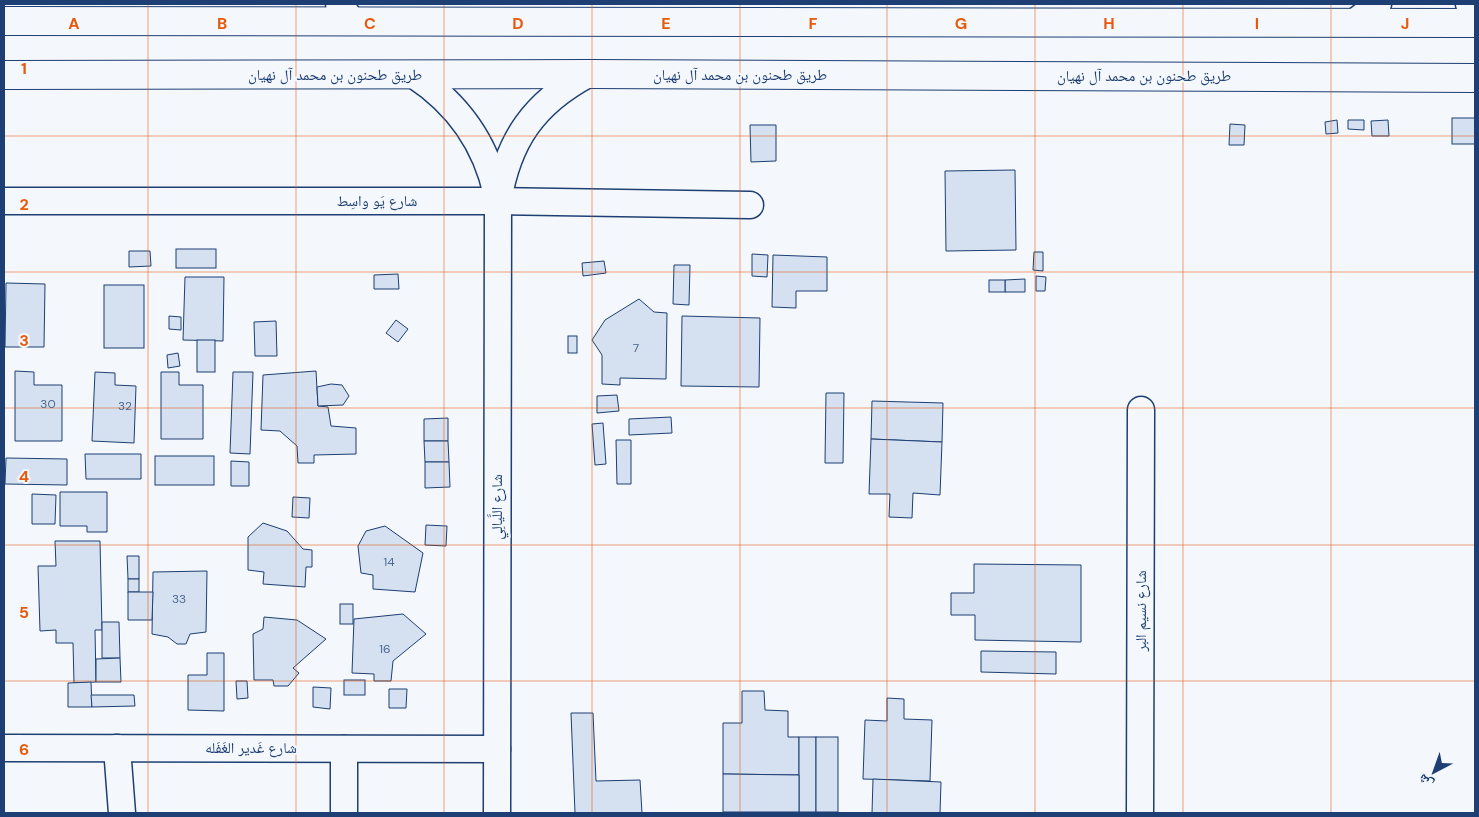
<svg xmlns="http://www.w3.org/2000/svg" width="1479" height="817" viewBox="0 0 1479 817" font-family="'DM Sans','Noto Naskh Arabic',sans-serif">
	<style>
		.building { fill: #d5e0f0; stroke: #1d3f73 }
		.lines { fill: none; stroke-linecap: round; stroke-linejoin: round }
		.minor-casing { stroke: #1d3f73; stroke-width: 29 }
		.major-casing { stroke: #1d3f73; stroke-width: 30 }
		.minor { stroke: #f4f7fb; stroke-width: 26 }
		.major { stroke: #f4f7fb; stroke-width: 28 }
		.grid { fill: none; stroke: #e8590c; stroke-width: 1; stroke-opacity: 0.55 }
		.labels { text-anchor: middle; stroke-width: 4; stroke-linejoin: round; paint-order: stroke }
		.number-label { font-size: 12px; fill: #4b6792 }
		.street-label { font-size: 15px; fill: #1d3f73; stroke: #f4f7fb }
		.grid-label { font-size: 16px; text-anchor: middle; font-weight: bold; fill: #e8590c; stroke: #f4f7fb; stroke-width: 4; stroke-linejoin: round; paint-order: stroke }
	</style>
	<rect width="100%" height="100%" fill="#f4f7fb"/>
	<g class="building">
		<rect x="1452" y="118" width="23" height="26"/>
		<polygon points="1337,120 1338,133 1326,134 1325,122"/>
		<polygon points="1348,120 1364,120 1364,130 1348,129"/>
		<polygon points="1388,120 1389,136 1372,136 1371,121"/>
		<polygon points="1230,124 1245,125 1244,145 1229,145"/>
		<polygon points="750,125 776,125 776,161 751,162"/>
		<polygon points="1015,170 1016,250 946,251 945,171"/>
		<rect x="176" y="249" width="40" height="19"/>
		<polygon points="129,251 150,251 151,266 129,267"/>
		<polygon points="1034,252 1043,252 1043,271 1033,270"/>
		<polygon points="752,254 768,255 767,277 752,276"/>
		<polygon points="773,255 827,257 827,291 796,291 796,308 772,307"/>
		<polygon points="604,261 606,273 583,276 582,263"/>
		<polygon points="674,265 690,265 689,305 673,304"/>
		<polygon points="398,274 399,289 374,289 374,275"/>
		<polygon points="1036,276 1046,277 1045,291 1036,291"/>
		<polygon points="185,277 224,277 223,341 183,340"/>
		<polygon points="1025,279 1025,292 1005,292 1005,280"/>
		<rect x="989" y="280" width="16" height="12"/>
		<polygon points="6,283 45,284 44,347 5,347"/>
		<rect x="104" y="285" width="40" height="63"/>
		<polygon points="639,299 654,312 667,313 666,379 620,378 620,385 602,384 602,355 592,340 605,320"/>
		<polygon points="169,316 181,317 181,330 169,329"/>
		<polygon points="682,316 760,318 759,387 681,386"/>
		<polygon points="396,320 408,329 398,342 386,333"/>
		<polygon points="276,321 277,356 255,356 254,322"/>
		<rect x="568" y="336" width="9" height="17"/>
		<rect x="197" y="340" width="18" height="32"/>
		<polygon points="178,353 180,366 168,368 167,355"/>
		<polygon points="15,371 34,372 34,385 62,385 62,441 15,441"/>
		<polygon points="316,371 318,406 328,407 331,426 356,428 356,454 314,455 314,463 298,463 297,446 280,431 261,430 263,375"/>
		<polygon points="95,372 115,373 115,385 136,386 134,443 92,441"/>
		<polygon points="161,372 179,372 179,385 203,385 203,439 161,439"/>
		<polygon points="233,372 253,372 250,454 230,453"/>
		<polygon points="331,384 342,385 349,396 343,405 318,406 317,387"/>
		<polygon points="826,393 844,393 843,463 825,463"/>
		<polygon points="617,395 619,411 597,413 597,396"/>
		<polygon points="872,401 943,403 942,442 871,439"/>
		<polygon points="671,417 672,433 629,435 629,419"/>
		<polygon points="448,418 448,441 424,441 424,419"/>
		<polygon points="603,423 606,464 595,465 592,424"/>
		<polygon points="871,439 942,442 940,495 913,493 912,518 889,517 890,494 869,494"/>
		<polygon points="616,440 631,440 631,484 617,484"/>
		<polygon points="424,441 448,441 449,462 425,462"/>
		<polygon points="85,454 141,454 141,479 86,479"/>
		<rect x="155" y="456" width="59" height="29"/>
		<polygon points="6,458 67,459 67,485 5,484"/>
		<polygon points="231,461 249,462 249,486 231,486"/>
		<polygon points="425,462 449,462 450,487 425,488"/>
		<polygon points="60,492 107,492 107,532 87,532 87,526 60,526"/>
		<polygon points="32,494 56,495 55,524 32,524"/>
		<polygon points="293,497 310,498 309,518 292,517"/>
		<polygon points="263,523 287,531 303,549 312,550 312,567 306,567 305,587 263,584 264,572 248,570 248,537"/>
		<polygon points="426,525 447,526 446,546 425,545"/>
		<polygon points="385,526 423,553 415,592 373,589 373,575 361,573 358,546 366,531"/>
		<polygon points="55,541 100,541 102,630 95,630 96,682 74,683 73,643 56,643 56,630 40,631 38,566 56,566"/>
		<polygon points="127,556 139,556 139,579 128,579"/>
		<polygon points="974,564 1081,565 1081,642 975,640 975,615 951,615 951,593 974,593"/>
		<polygon points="207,571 206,632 190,634 186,644 177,644 168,637 152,634 153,572"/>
		<rect x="128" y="579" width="11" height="13"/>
		<polygon points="128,592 153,592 152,620 128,620"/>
		<rect x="340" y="604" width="13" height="20"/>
		<polygon points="403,614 426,634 393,661 391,681 374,681 374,674 352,673 354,619"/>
		<polygon points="264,617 297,620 326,639 293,668 299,673 288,686 274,686 273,680 254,680 253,634 263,629"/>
		<polygon points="102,622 119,622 120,658 102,658"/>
		<polygon points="981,651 1056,652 1056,674 981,672"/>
		<polygon points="207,653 224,653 224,711 188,710 188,675 207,675"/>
		<polygon points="120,658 121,682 96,682 96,659"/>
		<rect x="344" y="680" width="21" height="15"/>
		<polygon points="236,681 247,681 248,698 237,699"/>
		<polygon points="91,682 92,707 68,707 68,683"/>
		<polygon points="313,687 331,688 330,709 313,707"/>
		<polygon points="389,689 407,689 406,708 389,708"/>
		<polygon points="742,691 764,691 765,710 788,711 788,737 799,737 799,775 723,774 723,723 742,723"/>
		<polygon points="91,695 134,695 135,706 92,707"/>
		<polygon points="887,698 904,699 904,719 932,720 930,781 863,779 865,720 887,721"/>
		<polygon points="571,713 593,713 596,781 640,780 642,813 575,813"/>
		<rect x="799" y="737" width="17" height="75"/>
		<rect x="816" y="737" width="22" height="75"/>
		<polygon points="723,774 799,775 799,812 723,812"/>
		<polygon points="873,779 941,782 940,813 872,813"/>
	</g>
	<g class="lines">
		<g class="minor-casing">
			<g id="minor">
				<polyline points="339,4 352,21"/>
				<polyline points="1469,4 1475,8"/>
				<polyline points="1355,22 1378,4"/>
				<path d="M414,75C458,104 486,143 497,195"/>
				<polyline points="4,201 498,201 750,205"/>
				<polyline points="4,748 497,749"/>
				<polyline points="117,748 122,813"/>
				<polyline points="344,749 344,813"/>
				<path d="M497,813L498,201C508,140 534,103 588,74"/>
				<polyline points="1140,813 1141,410"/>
			</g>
		</g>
		<g class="major-casing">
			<g id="major">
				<polyline points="4,21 1475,23"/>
				<polyline points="4,75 588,74 1475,78"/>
			</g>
		</g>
		<use href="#minor" class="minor"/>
		<use href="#major" class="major"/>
	</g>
	<path class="grid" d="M148,4V813M296,4V813M444,4V813M592,4V813M740,4V813M887,4V813M1035,4V813M1183,4V813M1331,4V813M4,136H1475M4,272H1475M4,408H1475M4,545H1475M4,681H1475"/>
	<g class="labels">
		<g class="number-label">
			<text x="636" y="352">7</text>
			<text x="48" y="408">30</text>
			<text x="125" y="410">32</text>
			<text x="389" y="566">14</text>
			<text x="179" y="603">33</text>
			<text x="385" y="653">16</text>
		</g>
		<g class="street-label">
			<text x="335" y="80">طريق طحنون بن محمد آل نهيان</text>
			<text x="740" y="80">طريق طحنون بن محمد آل نهيان</text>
			<text x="1144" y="81">طريق طحنون بن محمد آل نهيان</text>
			<text x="377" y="206">شارع يَو واسِط</text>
			<text transform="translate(497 507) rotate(-90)" y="5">شارع اللَّيالِي</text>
			<text transform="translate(1141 611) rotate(-90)" y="5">شارع نسيم البر</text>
			<text x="251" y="753">شارع غَدير الغَفَله</text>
		</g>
	</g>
	<g class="grid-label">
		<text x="74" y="29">A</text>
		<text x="222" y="29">B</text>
		<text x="370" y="29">C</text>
		<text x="518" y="29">D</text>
		<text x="666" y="29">E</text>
		<text x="813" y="29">F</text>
		<text x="961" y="29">G</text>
		<text x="1109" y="29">H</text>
		<text x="1257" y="29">I</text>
		<text x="1405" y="29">J</text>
		<text x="24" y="74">1</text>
		<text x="24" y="210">2</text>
		<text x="24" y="346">3</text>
		<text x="24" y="482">4</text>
		<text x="24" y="618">5</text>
		<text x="24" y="755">6</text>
	</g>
	<rect width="1479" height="817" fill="none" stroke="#1d3f73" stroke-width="10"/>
	<g transform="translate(1434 772) rotate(221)" stroke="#f4f7fb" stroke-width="4" paint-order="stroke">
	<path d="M0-4L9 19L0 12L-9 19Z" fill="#1d3f73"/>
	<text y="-8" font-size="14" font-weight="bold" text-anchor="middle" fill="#1d3f73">ش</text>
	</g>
</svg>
